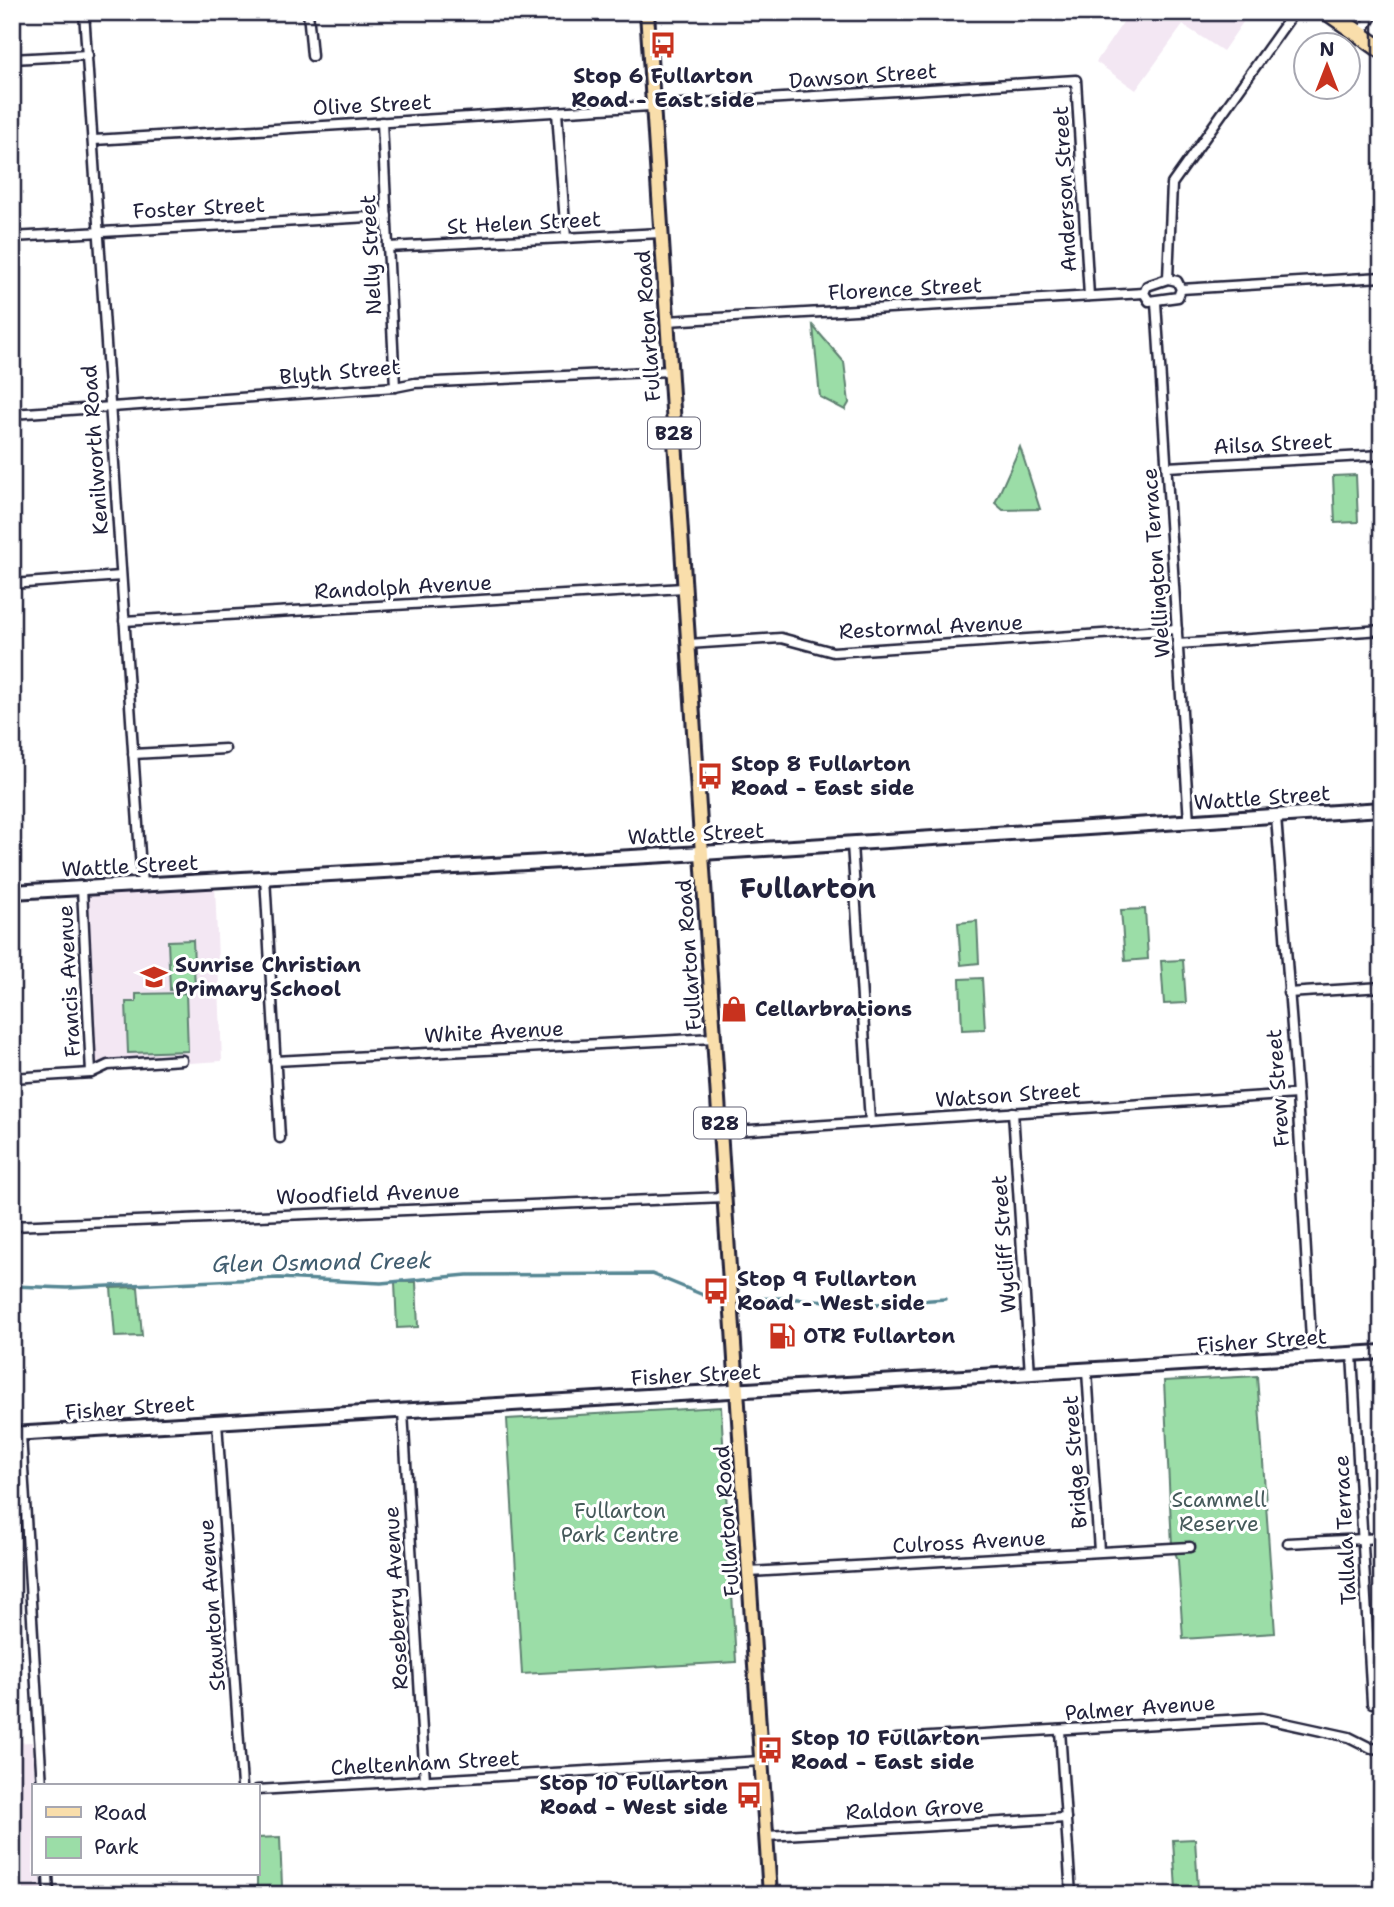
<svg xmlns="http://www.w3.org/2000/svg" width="1394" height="1907" viewBox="0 0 1394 1907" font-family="'Shantell Sans',sans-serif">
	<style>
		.built { fill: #f3e7f3 }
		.green { fill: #9bdda7; stroke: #5e8071; stroke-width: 2 }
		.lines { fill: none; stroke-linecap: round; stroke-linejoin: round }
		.stream { stroke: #578794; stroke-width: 3.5 }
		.street-casing { stroke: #22223b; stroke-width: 13 }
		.secondary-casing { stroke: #22223b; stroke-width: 18 }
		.primary-casing { stroke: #22223b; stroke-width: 18 }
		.highway-casing { stroke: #22223b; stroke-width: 21 }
		.street { stroke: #fff; stroke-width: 8 }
		.secondary { stroke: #fff; stroke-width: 12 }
		.primary { stroke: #f9deab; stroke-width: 12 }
		.highway { stroke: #f9deab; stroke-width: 16 }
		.labels { text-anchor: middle; stroke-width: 6; stroke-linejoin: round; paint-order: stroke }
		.shield { fill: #fff; stroke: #646476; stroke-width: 2 }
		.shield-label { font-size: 19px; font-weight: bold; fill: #22223b }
		.poi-label { font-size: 21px; font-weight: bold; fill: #22223b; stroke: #fff; text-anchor: start }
		.street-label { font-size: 21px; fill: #22223b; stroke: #fff }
		.park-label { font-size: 21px; fill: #465a5b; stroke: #fff }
		.water-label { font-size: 23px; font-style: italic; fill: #415d6f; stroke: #fff }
		.district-label { font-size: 28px; font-weight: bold; fill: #22223b; stroke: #fff }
	</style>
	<rect width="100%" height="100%" fill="#fff"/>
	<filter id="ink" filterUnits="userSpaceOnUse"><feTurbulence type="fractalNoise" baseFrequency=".0143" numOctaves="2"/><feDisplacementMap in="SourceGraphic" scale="14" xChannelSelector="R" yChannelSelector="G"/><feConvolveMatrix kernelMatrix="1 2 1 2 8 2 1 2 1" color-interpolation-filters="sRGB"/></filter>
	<g filter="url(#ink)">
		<g class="built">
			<polygon points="1130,12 1250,12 1223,51 1183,25 1136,90 1096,62"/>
			<polygon points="215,885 222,1061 93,1069 86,893"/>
			<polygon points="32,1742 35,1786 33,1874 41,1874 42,1895 12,1895 12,1743"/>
		</g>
		<g class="green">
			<polygon points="813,326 844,362 849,403 845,410 820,397"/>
			<polygon points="1020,447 1040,509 1003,510 995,503"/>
			<polygon points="1356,475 1358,522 1335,523 1333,476"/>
			<polygon points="1145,909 1148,959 1125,961 1121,910"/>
			<polygon points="977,921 979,963 961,965 958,923"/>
			<polygon points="193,940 195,989 170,990 168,941"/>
			<polygon points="1183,960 1186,1003 1164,1004 1161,961"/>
			<polygon points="982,978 985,1029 962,1030 960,979"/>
			<polygon points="186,993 188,1051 128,1053 126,1002 136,1002 136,994"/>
			<polygon points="395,1282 416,1282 418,1327 397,1328"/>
			<polygon points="138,1287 142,1336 115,1337 111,1288"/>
			<polygon points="1257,1376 1275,1633 1183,1639 1178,1560 1172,1545 1164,1381"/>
			<polygon points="721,1407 736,1662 522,1674 507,1419"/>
			<polygon points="280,1837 282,1886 257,1887 257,1838"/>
			<polygon points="1195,1839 1198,1889 1176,1890 1173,1840"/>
		</g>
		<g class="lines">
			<g class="stream">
				<polyline points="12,1286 67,1288 279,1278 381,1283 467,1275 652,1274 713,1299"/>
				<polyline points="738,1299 782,1298 876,1304 945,1299"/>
			</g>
			<g class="street-casing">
				<g id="street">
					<polyline points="84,12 142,885"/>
					<polyline points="308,12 312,56"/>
					<polyline points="1360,34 1375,12"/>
					<polyline points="12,59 88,55"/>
					<polyline points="557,112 566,238"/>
					<polyline points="382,122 395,387"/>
					<polyline points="94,140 1076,80 1089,296"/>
					<polyline points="12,237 387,216"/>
					<polyline points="388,247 661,233"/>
					<polyline points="1168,279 1172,184 1294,12"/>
					<polygon points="1168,279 1177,281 1181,289 1178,297 1149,301 1144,293 1147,286"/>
					<polyline points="1181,289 1382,277"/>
					<polyline points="1156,302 1189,822"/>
					<polyline points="667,321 1144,293"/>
					<polyline points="12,414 395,387 415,383 670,371"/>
					<polyline points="1167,467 1382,455"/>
					<polyline points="12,584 121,576"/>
					<polyline points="124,621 684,588"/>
					<polyline points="688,644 781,638 833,652 1177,629"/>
					<polyline points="1178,644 1382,630"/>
					<polyline points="133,754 225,749"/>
					<polyline points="1276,816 1297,1094 1312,1357"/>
					<polyline points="852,844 870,1122"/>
					<polyline points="265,877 280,1138"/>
					<polyline points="82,888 91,1073"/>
					<polyline points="1288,993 1382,987"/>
					<polyline points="275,1061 714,1038"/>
					<polyline points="12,1078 91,1073 108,1065 182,1060"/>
					<polyline points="1013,1112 1030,1374"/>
					<polyline points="720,1132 1297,1094"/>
					<polyline points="12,1226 725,1197"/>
					<polyline points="1352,1354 1372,1703"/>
					<polyline points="1087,1371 1099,1551"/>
					<polyline points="403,1412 425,1781"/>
					<polyline points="217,1422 242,1786"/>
					<polyline points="21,1434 42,1786"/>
					<polyline points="1288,1543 1382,1538"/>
					<polyline points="749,1572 1190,1547"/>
					<polyline points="1060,1730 1071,1895"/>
					<polyline points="896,1739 1262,1718 1349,1737 1371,1748 1382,1749"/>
					<polyline points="257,1790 762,1761"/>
					<polyline points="767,1836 1066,1818"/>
					<polyline points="48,1874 49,1895"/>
				</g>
			</g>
			<g class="secondary-casing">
				<g id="secondary">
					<polyline points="12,892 702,853 1382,809"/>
					<polyline points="12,1434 1382,1352"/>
				</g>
			</g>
			<g class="primary-casing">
				<polyline id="primary" points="647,12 770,1895"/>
			</g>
			<g class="highway-casing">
				<polyline id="highway" points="1328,12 1382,50"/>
			</g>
			<use href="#street" class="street"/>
			<use href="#secondary" class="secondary"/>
			<use href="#primary" class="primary"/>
			<use href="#highway" class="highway"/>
		</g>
	</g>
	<defs>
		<g id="bus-bare" transform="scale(2.1)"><path d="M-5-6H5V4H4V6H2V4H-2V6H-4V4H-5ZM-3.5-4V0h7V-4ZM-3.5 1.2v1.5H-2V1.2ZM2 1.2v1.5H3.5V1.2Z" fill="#c8321e" stroke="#fff" stroke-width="2.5" paint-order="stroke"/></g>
		<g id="school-bare" transform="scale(2.1)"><path d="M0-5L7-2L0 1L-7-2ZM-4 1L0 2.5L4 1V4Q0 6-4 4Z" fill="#c8321e" stroke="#fff" stroke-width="2.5" paint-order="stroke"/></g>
		<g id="shop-bare" transform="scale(2.1)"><path d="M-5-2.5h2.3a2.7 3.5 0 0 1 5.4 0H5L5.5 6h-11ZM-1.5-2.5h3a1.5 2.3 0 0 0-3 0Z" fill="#c8321e" stroke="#fff" stroke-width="2.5" paint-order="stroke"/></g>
		<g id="fuel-bare" transform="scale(2.1)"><path d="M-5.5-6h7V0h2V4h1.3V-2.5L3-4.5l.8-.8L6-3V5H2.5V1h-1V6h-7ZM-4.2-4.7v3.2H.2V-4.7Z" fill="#c8321e" stroke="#fff" stroke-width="2.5" paint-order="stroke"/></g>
	</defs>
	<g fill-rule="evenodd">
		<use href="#bus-bare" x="663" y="45"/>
		<use href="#bus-bare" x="710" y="776"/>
		<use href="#school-bare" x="154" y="977"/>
		<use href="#shop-bare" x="734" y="1009"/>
		<use href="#bus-bare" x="716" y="1291"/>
		<use href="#fuel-bare" x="782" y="1336"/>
		<use href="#bus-bare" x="770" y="1750"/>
		<use href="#bus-bare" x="749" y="1795"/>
	</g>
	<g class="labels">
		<g class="shield">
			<rect x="648" y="417.5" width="52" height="31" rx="5"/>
			<rect x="694" y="1107.5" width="52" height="31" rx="5"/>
		</g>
		<g class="shield-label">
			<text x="674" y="440">B28</text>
			<text x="720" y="1130">B28</text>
		</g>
		<g class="poi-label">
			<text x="663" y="83" text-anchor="middle">Stop 6 Fullarton<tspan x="663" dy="24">Road - East side</tspan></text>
			<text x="731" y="771">Stop 8 Fullarton<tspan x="731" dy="24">Road - East side</tspan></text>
			<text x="175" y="972">Sunrise Christian<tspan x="175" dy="24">Primary School</tspan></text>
			<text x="755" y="1016">Cellarbrations</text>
			<text x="737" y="1286">Stop 9 Fullarton<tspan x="737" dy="24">Road - West side</tspan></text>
			<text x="803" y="1343">OTR Fullarton</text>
			<text x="791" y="1745">Stop 10 Fullarton<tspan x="791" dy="24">Road - East side</tspan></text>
			<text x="728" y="1790" text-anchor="end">Stop 10 Fullarton<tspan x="728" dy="24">Road - West side</tspan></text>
		</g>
		<g class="street-label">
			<text transform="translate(863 76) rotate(-4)" y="7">Dawson Street</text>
			<text transform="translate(372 105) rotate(-3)" y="7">Olive Street</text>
			<text transform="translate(1065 189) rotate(-93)" y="7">Anderson Street</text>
			<text transform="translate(199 208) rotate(-3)" y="7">Foster Street</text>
			<text transform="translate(524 223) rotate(-3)" y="7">St Helen Street</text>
			<text transform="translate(371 255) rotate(-93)" y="7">Nelly Street</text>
			<text transform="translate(905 289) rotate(-3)" y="7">Florence Street</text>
			<text transform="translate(648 326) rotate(-94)" y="7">Fullarton Road</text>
			<text transform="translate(340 372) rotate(-5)" y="7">Blyth Street</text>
			<text transform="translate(1273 444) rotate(-3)" y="7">Ailsa Street</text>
			<text transform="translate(95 450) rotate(-94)" y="7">Kenilworth Road</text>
			<text transform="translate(1156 563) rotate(-94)" y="7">Wellington Terrace</text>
			<text transform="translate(403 587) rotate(-3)" y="7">Randolph Avenue</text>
			<text transform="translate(931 627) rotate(-3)" y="7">Restormal Avenue</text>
			<text transform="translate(1262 798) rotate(-4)" y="7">Wattle Street</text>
			<text transform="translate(696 834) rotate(-3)" y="7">Wattle Street</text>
			<text transform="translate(130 866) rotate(-3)" y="7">Wattle Street</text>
			<text transform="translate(689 955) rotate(-94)" y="7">Fullarton Road</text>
			<text transform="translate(69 981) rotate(-93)" y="7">Francis Avenue</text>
			<text transform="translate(494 1032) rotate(-3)" y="7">White Avenue</text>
			<text transform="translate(1278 1088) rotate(-94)" y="7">Frew Street</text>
			<text transform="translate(1008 1095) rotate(-4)" y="7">Watson Street</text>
			<text transform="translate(368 1194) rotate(-2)" y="7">Woodfield Avenue</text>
			<text transform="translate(1004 1244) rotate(-94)" y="7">Wycliff Street</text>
			<text transform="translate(1262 1341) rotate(-4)" y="7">Fisher Street</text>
			<text transform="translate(696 1375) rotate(-3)" y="7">Fisher Street</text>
			<text transform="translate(130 1408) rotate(-4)" y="7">Fisher Street</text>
			<text transform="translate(1075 1462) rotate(-94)" y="7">Bridge Street</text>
			<text transform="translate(727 1521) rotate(-94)" y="7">Fullarton Road</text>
			<text transform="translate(1345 1530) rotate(-93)" y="7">Tallala Terrace</text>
			<text transform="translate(969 1542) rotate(-3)" y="7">Culross Avenue</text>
			<text transform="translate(396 1598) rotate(-93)" y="7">Roseberry Avenue</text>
			<text transform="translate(212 1605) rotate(-94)" y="7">Staunton Avenue</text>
			<text transform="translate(1140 1708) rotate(-4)" y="7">Palmer Avenue</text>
			<text transform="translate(425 1763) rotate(-3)" y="7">Cheltenham Street</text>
			<text transform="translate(915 1809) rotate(-3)" y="7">Raldon Grove</text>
		</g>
		<g class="park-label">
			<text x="1219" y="1507">Scammell<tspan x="1219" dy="24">Reserve</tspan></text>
			<text x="620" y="1518">Fullarton<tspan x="620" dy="24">Park Centre</tspan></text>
		</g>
		<g class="water-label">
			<text transform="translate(322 1262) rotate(-1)" y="8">Glen Osmond Creek</text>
		</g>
		<g class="district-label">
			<text x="808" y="898">Fullarton</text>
		</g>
	</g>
	<rect width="1394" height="1907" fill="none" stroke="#fff" stroke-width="42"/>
	<rect x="21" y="21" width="1352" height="1865" fill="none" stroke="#22223b" stroke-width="2.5" filter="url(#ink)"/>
	<rect x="32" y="1784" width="228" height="91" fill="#ffffff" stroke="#a7a7b1" stroke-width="2"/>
	<rect x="46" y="1807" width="35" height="10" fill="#f9deab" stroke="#a7a7b1" stroke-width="2"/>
	<text x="94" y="1820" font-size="21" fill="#22223b">Road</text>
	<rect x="46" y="1837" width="35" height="21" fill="#9bdda7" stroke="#a7a7b1" stroke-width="2"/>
	<text x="94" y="1854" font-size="21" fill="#22223b">Park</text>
	<g transform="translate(1327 66)"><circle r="33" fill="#ffffff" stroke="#a7a7b1" stroke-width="2"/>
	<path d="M0-5L12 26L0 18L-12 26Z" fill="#c8321e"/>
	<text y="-10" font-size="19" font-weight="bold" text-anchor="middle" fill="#22223b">N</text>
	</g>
</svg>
